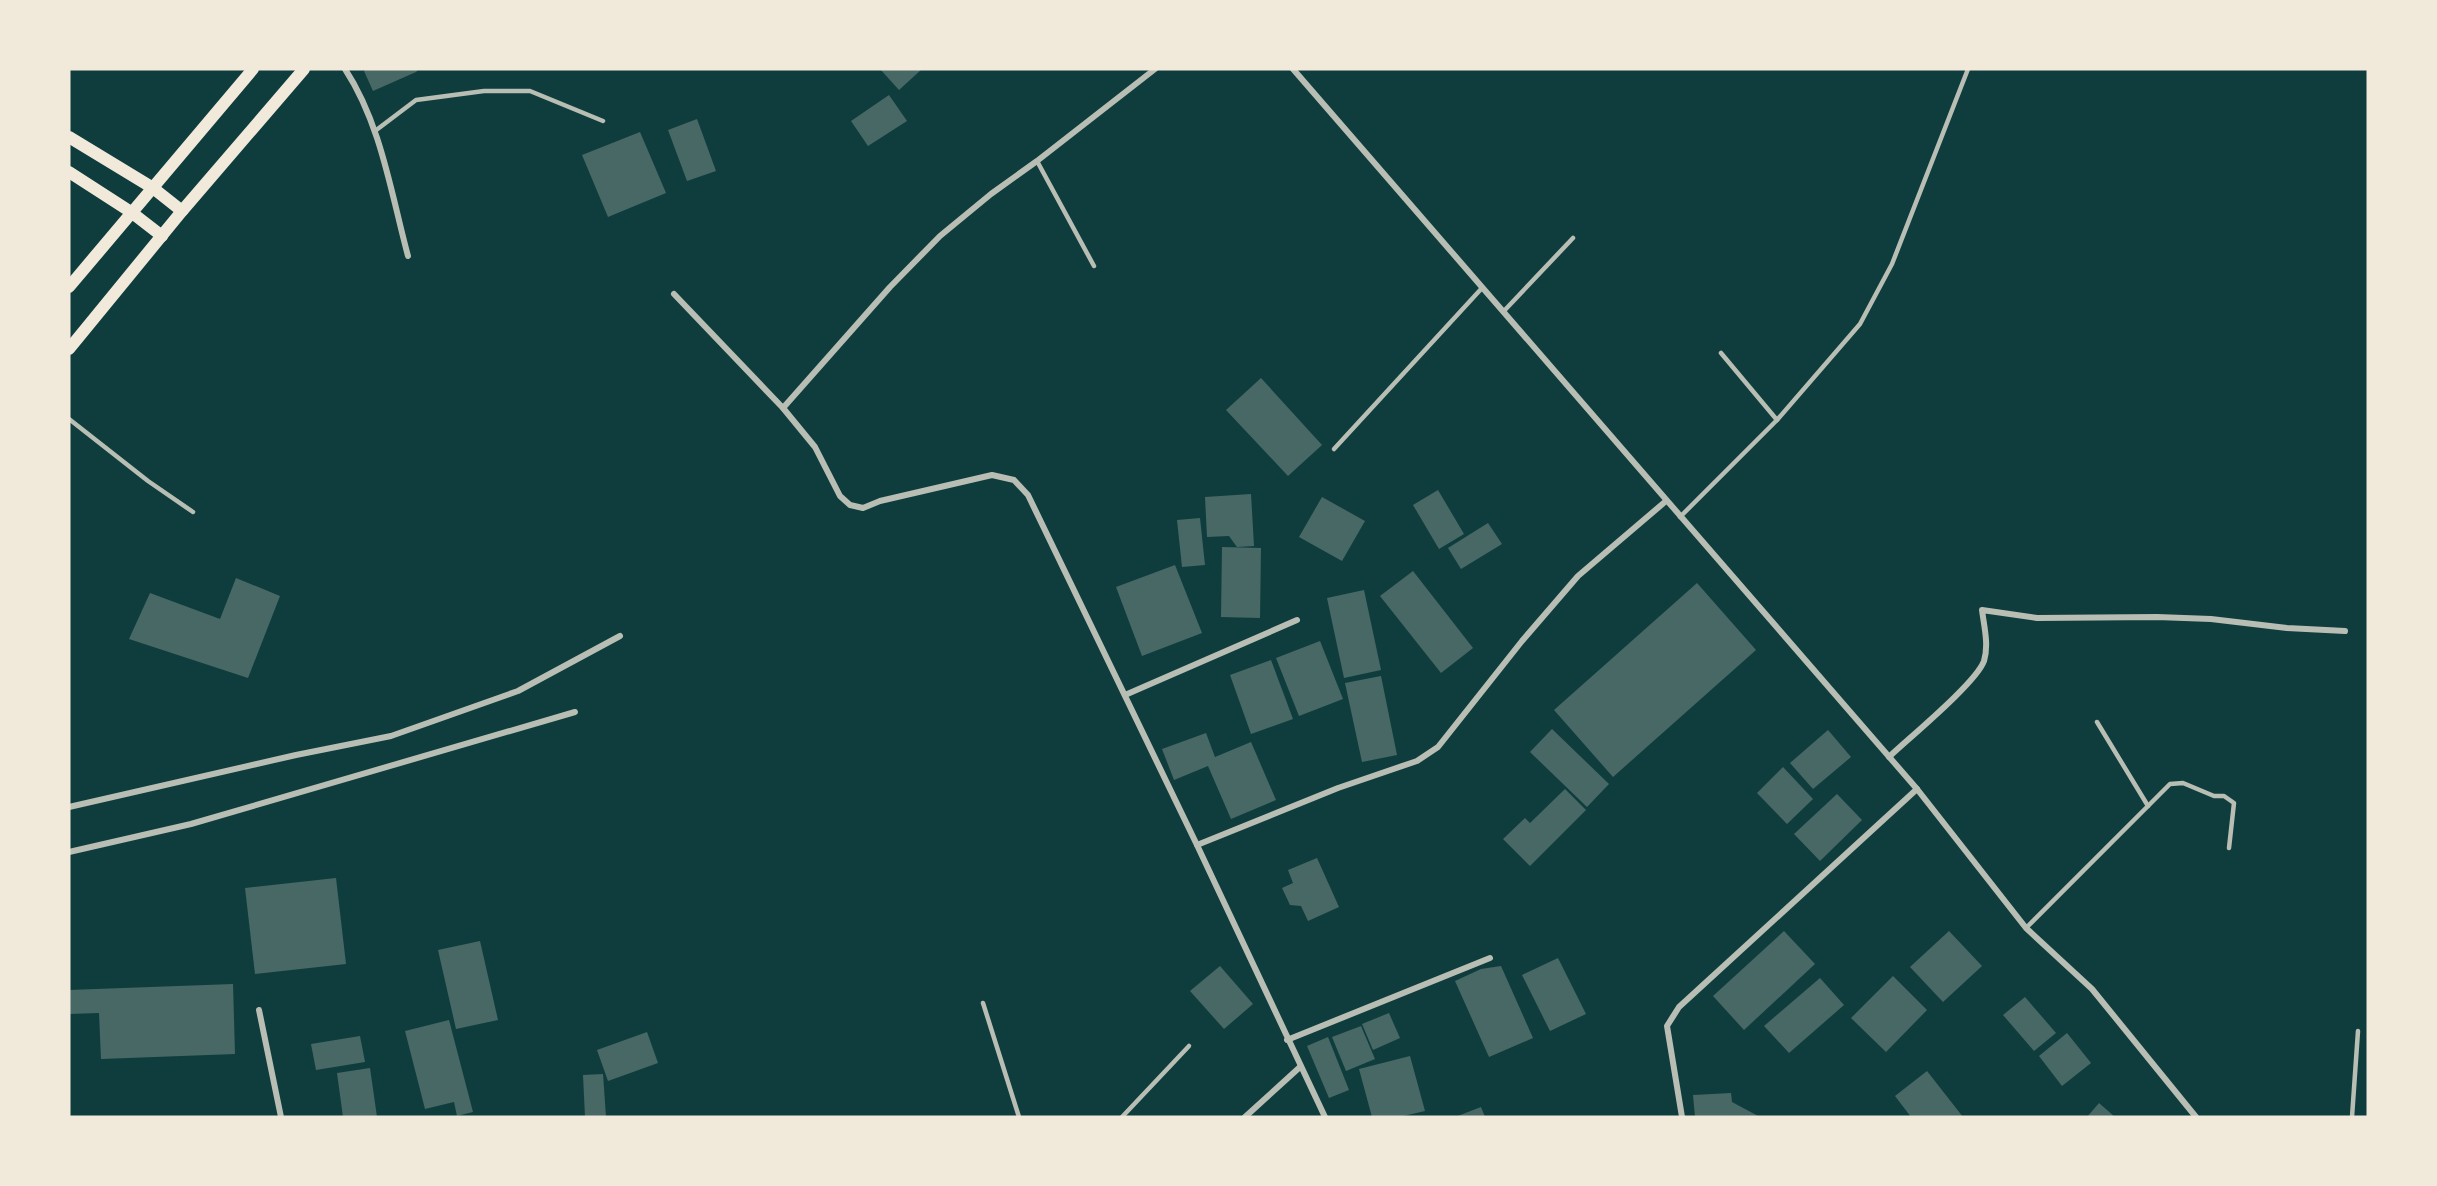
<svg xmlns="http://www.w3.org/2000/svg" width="2437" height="1186" viewBox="0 0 2437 1186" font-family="'Source Sans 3',sans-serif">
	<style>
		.building { fill: #486865 }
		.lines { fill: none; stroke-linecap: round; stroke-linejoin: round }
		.service { stroke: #b8beb3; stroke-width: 4.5 }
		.minor { stroke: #b8beb3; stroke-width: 6 }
		.secondary { stroke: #f1e9da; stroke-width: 12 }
	</style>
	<rect width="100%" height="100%" fill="#0f3d3e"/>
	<g class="building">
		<polygon points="366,69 419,69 416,72 373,91 364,71"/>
		<polygon points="880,69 922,69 899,90"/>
		<polygon points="889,95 907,121 868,146 851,121"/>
		<polygon points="697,119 716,171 687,181 668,130"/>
		<polygon points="640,132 666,193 608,217 582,155"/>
		<polygon points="1261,378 1322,445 1288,476 1226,410"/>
		<polygon points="1438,490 1464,534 1439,549 1413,505"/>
		<polygon points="1251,494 1254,546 1237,547 1229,536 1207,537 1205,497"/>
		<polygon points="1322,497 1365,521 1342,561 1299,537"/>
		<polygon points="1200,518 1205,565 1182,567 1177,520"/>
		<polygon points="1488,523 1502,544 1461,569 1448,548"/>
		<polygon points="1222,547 1261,548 1260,618 1221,617"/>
		<polygon points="1175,565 1202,633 1142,656 1116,587"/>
		<polygon points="1413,571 1473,648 1441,673 1380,596"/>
		<polygon points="236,578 280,596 248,678 129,639 150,593 220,619"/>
		<polygon points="1697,583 1756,650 1613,777 1554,710"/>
		<polygon points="1364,590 1381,670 1344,678 1327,598"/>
		<polygon points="1320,641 1343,699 1299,716 1276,658"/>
		<polygon points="1271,660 1293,719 1251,734 1230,675"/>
		<polygon points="1381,676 1397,755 1362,762 1345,683"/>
		<polygon points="1552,729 1609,784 1587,807 1530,752"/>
		<polygon points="1828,730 1851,757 1813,789 1790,763"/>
		<polygon points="1206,733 1215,757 1251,742 1276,800 1231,819 1208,766 1174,780 1162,749"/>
		<polygon points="1783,767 1813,799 1787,824 1757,793"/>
		<polygon points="1565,789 1586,810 1530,866 1503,839 1525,818 1530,823"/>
		<polygon points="1837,794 1862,820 1820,861 1794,834"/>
		<polygon points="1317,858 1339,907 1308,921 1301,906 1290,905 1282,888 1293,883 1288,870"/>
		<polygon points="336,878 346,964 255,974 245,888"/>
		<polygon points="1784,931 1815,964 1744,1030 1713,996"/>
		<polygon points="1949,931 1982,966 1943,1002 1910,967"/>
		<polygon points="480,941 498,1020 456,1029 438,950"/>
		<polygon points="1558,958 1586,1014 1550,1031 1522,975"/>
		<polygon points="1220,966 1253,1004 1224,1029 1190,991"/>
		<polygon points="1501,966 1533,1038 1489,1057 1455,981 1481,969"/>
		<polygon points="1893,976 1927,1010 1886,1052 1851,1018"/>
		<polygon points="1820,978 1844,1005 1789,1053 1764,1026"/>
		<polygon points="233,984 235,1054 101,1059 99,1013 69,1014 69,990"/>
		<polygon points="2025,997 2056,1033 2034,1051 2003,1015"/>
		<polygon points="1389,1013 1400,1038 1373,1050 1362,1024"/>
		<polygon points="449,1020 473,1112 457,1116 454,1102 425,1109 405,1031"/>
		<polygon points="1361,1026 1375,1059 1346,1071 1332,1037"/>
		<polygon points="647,1032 658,1063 608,1081 597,1050"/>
		<polygon points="2067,1033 2091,1063 2062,1086 2039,1056"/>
		<polygon points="360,1036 365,1062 316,1070 311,1044"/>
		<polygon points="1328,1037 1349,1090 1329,1098 1307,1046"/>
		<polygon points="1410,1056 1425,1111 1399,1117 1372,1117 1359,1069"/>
		<polygon points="370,1068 377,1117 343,1117 337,1073"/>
		<polygon points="1927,1071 1963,1117 1911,1117 1895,1096"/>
		<polygon points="603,1074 606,1117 585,1117 583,1075"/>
		<polygon points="1731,1093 1732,1102 1760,1117 1695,1117 1693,1095"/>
		<polygon points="2099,1103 2115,1117 2087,1117"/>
		<polygon points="1481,1107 1485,1117 1455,1117"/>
	</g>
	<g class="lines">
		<g class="service">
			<polyline points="375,131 416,100 484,91 530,91 603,121"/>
			<polyline points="1037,161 1094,266"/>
			<polyline points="1503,312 1573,238"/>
			<polyline points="1721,353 1777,420"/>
			<polyline points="69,419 148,481 193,512"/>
			<polyline points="1334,449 1482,288"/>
			<polyline points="1680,517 1777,420 1860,324 1892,264 1968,69"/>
			<polyline points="2097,722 2148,806"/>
			<polyline points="2026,928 2170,784 2183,783 2214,796 2224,796 2234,803 2229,848"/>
			<polyline points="983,1003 1019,1117"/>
			<polyline points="1122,1117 1189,1046"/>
			<polyline points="2352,1117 2358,1031"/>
		</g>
		<g class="minor">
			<path d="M345,69C381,124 391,193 408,256"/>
			<polyline points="1293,69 1917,789 2026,928 2092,989 2196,1117"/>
			<polyline points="674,294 783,408 815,447 840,496 850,505 863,508 880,501 992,475 1014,480 1028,495 1197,845 1325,1117"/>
			<polyline points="783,408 890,287 940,236 991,194 1037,161 1155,69"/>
			<polyline points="1125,695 1297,620"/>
			<path d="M1889,757C1909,738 1976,683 1984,661C1989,645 1984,626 1982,610L2037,618L2157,617L2211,619L2287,628L2345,631"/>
			<polyline points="69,807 296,755 391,736 518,691 620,636"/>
			<polyline points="1197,845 1338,788 1417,761 1438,747 1522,641 1578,576 1666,501"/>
			<polyline points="69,852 191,824 575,712"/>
			<polyline points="259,1010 281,1117"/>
			<polyline points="1287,1040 1490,958"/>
			<polyline points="1245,1117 1300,1067"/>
			<polyline points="1682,1117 1667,1026 1679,1007 1917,789"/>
		</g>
		<g class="secondary">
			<polyline points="69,137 153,188 182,211"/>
			<polyline points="69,172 131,212 162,236"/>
			<polyline points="69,287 253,69"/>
			<polyline points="69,349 182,211 304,69"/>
		</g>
	</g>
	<rect width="2437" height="1186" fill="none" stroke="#f1e9da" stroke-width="141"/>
</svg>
